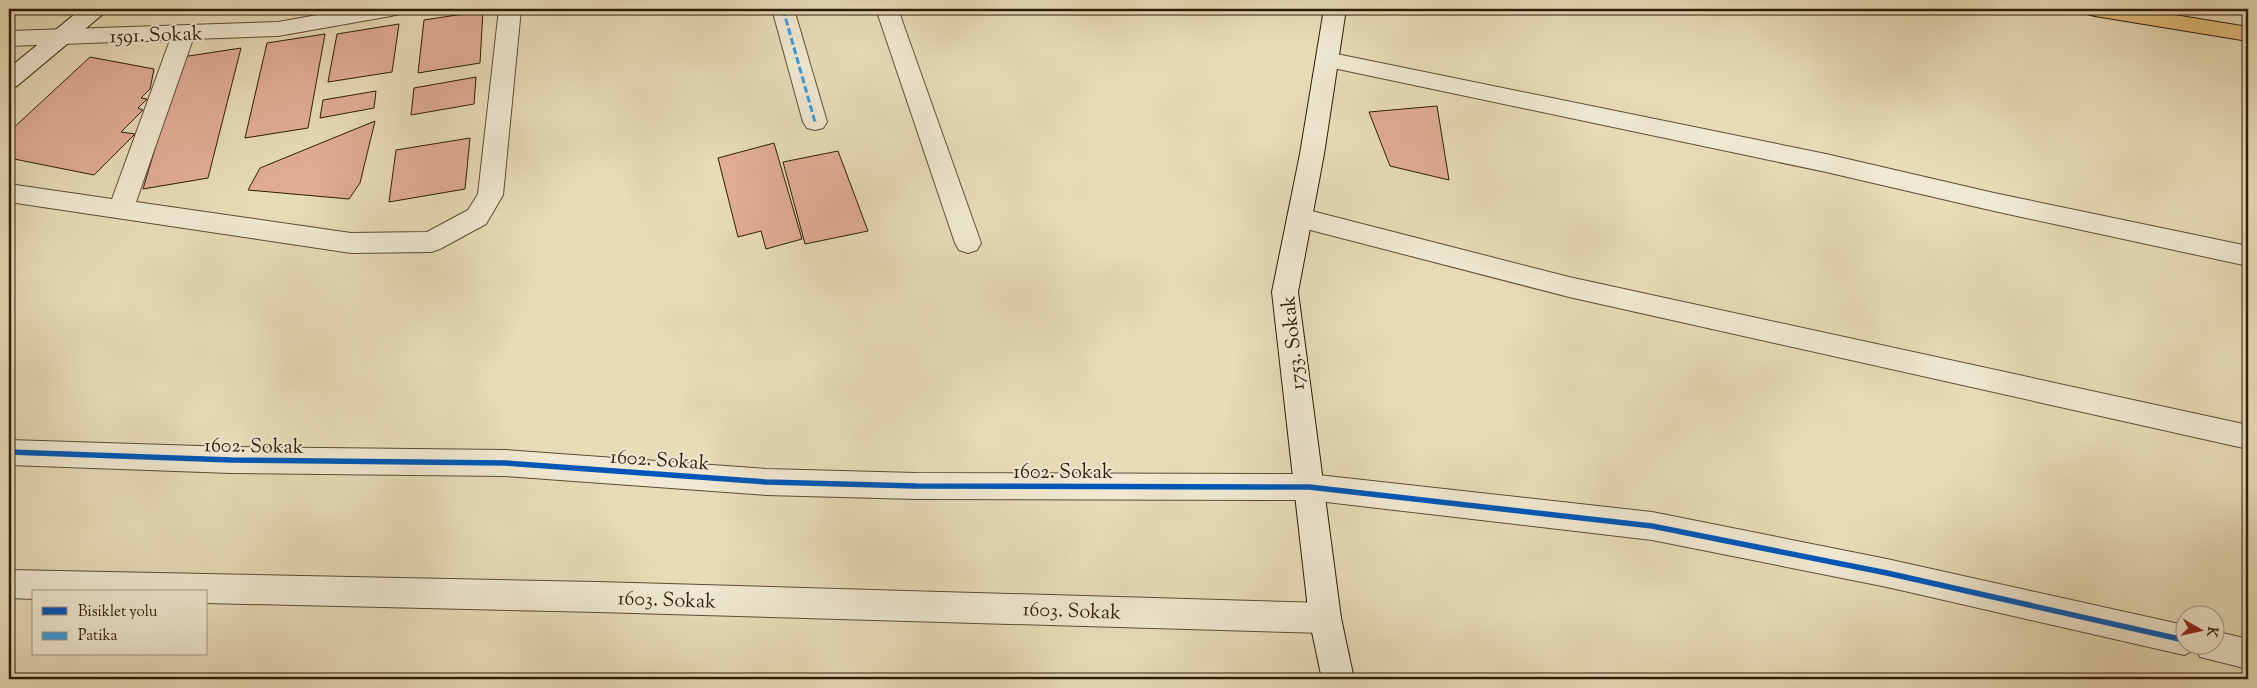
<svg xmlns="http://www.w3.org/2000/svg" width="2257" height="688" viewBox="0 0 2257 688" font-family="'Sorts Mill Goudy',serif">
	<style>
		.building { fill: #e1ad96; stroke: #2d1d08 }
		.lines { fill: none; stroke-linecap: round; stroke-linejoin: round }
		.street-casing { stroke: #5c4c34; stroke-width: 2 }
		.secondary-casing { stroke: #2d1d08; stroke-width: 2 }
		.primary-casing { stroke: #2d1d08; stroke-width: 2 }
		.street { fill: #f0e8d1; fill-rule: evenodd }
		.secondary { fill: #f0e8d1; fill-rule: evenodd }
		.primary { fill: #e4be7c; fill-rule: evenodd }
		.quiet { stroke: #3d9bdd; stroke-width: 3; stroke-dasharray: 7 3; stroke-linecap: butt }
		.cycleway-casing { stroke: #f0e8d1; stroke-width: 9 }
		.cycleway { stroke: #0057b8; stroke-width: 5.5 }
		.labels { text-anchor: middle; stroke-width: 4; stroke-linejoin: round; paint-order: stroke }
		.street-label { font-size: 20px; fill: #2d1d08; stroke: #f0e8d1 }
	</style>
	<rect width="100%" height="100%" fill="#e8dbb8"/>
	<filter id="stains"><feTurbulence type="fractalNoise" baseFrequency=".004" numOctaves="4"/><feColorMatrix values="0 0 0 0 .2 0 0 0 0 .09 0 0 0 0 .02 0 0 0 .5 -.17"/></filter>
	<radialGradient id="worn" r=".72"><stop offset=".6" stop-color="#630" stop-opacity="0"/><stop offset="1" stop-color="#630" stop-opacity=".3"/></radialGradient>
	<g class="building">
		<polygon points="483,11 480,63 418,73 424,20"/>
		<polygon points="399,24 392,72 328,82 337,34"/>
		<polygon points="325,34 308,128 245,138 267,43"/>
		<polygon points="241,48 208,178 143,189 182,57"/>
		<polygon points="90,57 154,69 150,89 141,98 147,99 138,108 143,110 121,132 135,134 94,175 9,158 9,132"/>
		<polygon points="476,77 474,104 411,115 414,88"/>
		<polygon points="376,91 374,108 320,118 323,100"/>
		<polygon points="1437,106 1449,180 1390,166 1369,112"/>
		<polygon points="375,121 360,183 349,199 248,190 260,168"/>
		<polygon points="470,138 465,189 389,202 396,150"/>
		<polygon points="774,143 802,239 766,249 761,231 738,237 718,158"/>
		<polygon points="838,151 868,231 805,244 783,162"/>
	</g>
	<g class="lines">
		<g class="street-casing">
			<g id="street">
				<polygon points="351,9 402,9 399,14 391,16 278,36 193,39 136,202 351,233 427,232 468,210 478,194 499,9 521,9 503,195 486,224 440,249 431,252 351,253 9,202 9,184 112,199 170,40 9,46 9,31 278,22"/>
				<polygon points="772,9 794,9 827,122 823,128 815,130 807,128 803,122"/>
				<polygon points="876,9 898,9 981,243 977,250 968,253 959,250 955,243"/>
				<polygon points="1327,52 1826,154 1994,193 2248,246 2248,266 1994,211 1826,172 1319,65 1316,60 1319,55"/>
				<polygon points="1300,208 1569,277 2248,425 2248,449 1569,297 1291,225 1287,218 1291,211"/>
				<polygon points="9,440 231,447 505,450 766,469 916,473 1309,474 1652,512 1887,559 2184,625 2184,646 2214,646 2214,631 2248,639 2248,669 2200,657 2196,649 2184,655 1887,587 1652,540 1309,500 916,499 766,495 505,476 231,473 9,465"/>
				<polygon points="9,570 598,582 1325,603 1336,607 1341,618 1336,629 1325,633 598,612 206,603 206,592 34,592 34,599 9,598"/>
			</g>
		</g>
		<g class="secondary-casing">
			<g id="secondary">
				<polygon points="81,9 106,9 103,14 17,86 9,88 9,68"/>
				<polygon points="1324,9 1346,9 1324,154 1298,292 1341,618 1354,679 1322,679 1309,618 1272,292 1300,154"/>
			</g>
		</g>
		<g class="primary-casing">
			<polygon id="primary" points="2084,9 2138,9 2248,27 2248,41 2095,16 2087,14"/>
		</g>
		<use href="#street" class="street"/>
		<use href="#secondary" class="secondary"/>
		<use href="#primary" class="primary"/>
		<polyline class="quiet" points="783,9 815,122"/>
		<g class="cycleway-casing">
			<polyline id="cycleway" points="9,452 231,460 505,463 766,482 916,486 1309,487 1652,526 1887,573 2184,640"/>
		</g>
		<use href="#cycleway" class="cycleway"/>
	</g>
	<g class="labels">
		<g class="street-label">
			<text transform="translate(156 34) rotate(-2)" y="7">1591. Sokak</text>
			<text transform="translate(1292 343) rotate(-96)" y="7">1753. Sokak</text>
			<text transform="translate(254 445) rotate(1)" y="7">1602. Sokak</text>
			<text transform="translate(660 459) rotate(4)" y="7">1602. Sokak</text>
			<text x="1063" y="478">1602. Sokak</text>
			<text transform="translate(667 599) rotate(2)" y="7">1603. Sokak</text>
			<text transform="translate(1072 610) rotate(2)" y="7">1603. Sokak</text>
		</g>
	</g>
	<rect width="2257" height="688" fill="none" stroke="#e8dbb8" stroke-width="30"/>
	<rect x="10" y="10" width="2237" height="668" fill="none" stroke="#2d1d08" stroke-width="2.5"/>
	<rect x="15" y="15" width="2227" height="658" fill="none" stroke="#2d1d08"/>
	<rect x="32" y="590" width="175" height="65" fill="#f0e8d1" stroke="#a29781"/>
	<rect x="42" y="607" width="25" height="8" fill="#0057b8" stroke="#a29781"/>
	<text x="78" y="616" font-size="15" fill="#2d1d08">Bisiklet yolu</text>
	<rect x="42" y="632" width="25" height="8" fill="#3d9bdd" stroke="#a29781"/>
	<text x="78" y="640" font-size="15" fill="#2d1d08">Patika</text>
	<g transform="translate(2200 630) rotate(99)"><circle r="24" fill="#f0e8d1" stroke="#a29781"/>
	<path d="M0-4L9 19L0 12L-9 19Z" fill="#8f2418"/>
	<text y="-8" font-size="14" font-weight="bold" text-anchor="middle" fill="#2d1d08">K</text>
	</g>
	<rect width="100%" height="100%" filter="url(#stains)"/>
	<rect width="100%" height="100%" fill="url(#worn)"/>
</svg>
